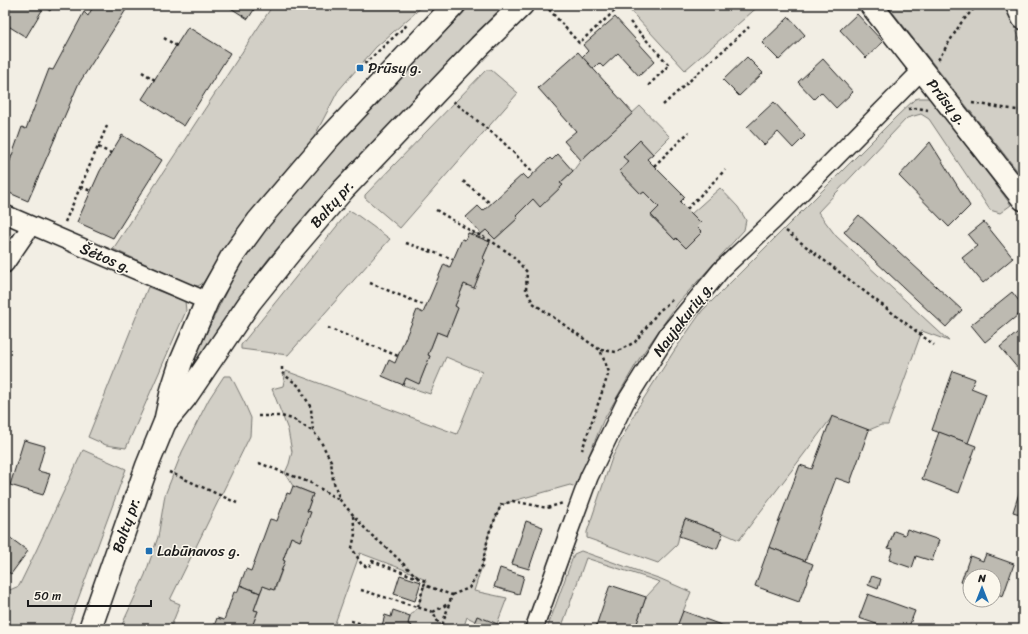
<svg xmlns="http://www.w3.org/2000/svg" width="1028" height="634" viewBox="0 0 1028 634" font-family="Sriracha,sans-serif">
	<style>
		.green { fill: #d2cfc6; stroke: #777671 }
		.building { fill: #bdbab1; stroke: #1c1c1c }
		.lines { fill: none; stroke-linecap: round; stroke-linejoin: round }
		.street-casing { stroke: #1c1c1c; stroke-width: 20 }
		.secondary-casing { stroke: #1c1c1c; stroke-width: 25 }
		.path { stroke: #1c1c1c; stroke-width: 2.5; stroke-dasharray: 3 3; stroke-linecap: butt }
		.street { stroke: #fbf7ec; stroke-width: 17 }
		.secondary { stroke: #fbf7ec; stroke-width: 22 }
		.poi-dot { fill: #1f6fb2; stroke: #fbf7ec; stroke-width: 1.5 }
		.labels { text-anchor: middle; stroke-width: 3; stroke-linejoin: round; paint-order: stroke }
		.poi-label { font-size: 15px; fill: #1c1c1c; stroke: #fbf7ec; text-anchor: start }
		.street-label { font-size: 15px; fill: #1c1c1c; stroke: #fbf7ec }
	</style>
	<rect width="100%" height="100%" fill="#f2eee4"/>
	<filter id="ink" filterUnits="userSpaceOnUse"><feTurbulence type="fractalNoise" baseFrequency=".025" numOctaves="2"/><feDisplacementMap in="SourceGraphic" scale="8" xChannelSelector="R" yChannelSelector="G"/><feConvolveMatrix kernelMatrix="1 2 1 2 8 2 1 2 1" color-interpolation-filters="sRGB"/></filter>
	<g filter="url(#ink)">
		<g class="green">
			<polygon points="273,5 424,5 376,47 338,91 313,139 281,176 229,241 203,283 198,286 192,285 113,249"/>
			<polygon points="471,5 505,5 308,212 269,258 235,304 189,374 187,373 239,265 271,221 333,148"/>
			<polygon points="625,5 760,5 685,70"/>
			<polygon points="887,5 1005,5 1023,46 1023,178"/>
			<polygon points="486,70 491,70 518,93 400,228 365,198 365,195"/>
			<polygon points="919,98 931,98 1011,205 1000,213 990,210 929,119 921,114 907,118 818,212 836,236 949,341 922,331 888,425 881,425 869,430 832,417 739,540 723,533 685,519 679,536 677,545 658,563 587,538 587,532 612,458 637,409 674,351 702,311 897,116 915,99"/>
			<polygon points="640,106 670,137 653,154 640,141 623,156 629,162 619,171 641,194 644,192 659,207 651,216 675,240 676,238 686,248 702,232 697,227 701,223 691,214 720,188 738,207 746,220 744,230 678,303 639,359 603,421 576,487 570,485 513,501 501,505 489,533 482,566 474,591 507,598 497,624 477,617 475,621 467,617 463,629 411,629 412,626 408,624 410,616 418,607 426,581 413,573 360,553 333,629 251,629 258,611 254,610 263,586 275,590 285,561 283,560 291,537 300,541 310,512 307,511 313,494 293,486 285,473 289,464 292,452 288,430 272,389 283,386 286,371 457,434 482,372 446,357 430,394 403,385 406,378 419,383 430,356 428,355 437,332 447,336 458,308 455,306 464,284 474,287 485,260 483,258 490,242 468,233 481,234 486,230 495,239 518,218 516,216 533,199 540,206 562,186 560,183 573,171 581,160"/>
			<polygon points="349,211 353,212 390,239 288,355 241,349 241,345"/>
			<polygon points="148,287 185,301 186,311 126,448 106,445 88,437"/>
			<polygon points="224,376 231,376 244,402 251,418 250,436 170,600 180,604 170,629 120,629 145,575 158,537 165,495 182,452 209,399"/>
			<polygon points="83,450 126,469 67,629 5,629 5,592 19,586 36,551"/>
			<polygon points="581,551 661,579 691,592 676,629 635,629 646,597 660,582 586,558 561,629 547,629 574,554"/>
		</g>
		<g class="building">
			<polygon points="12,5 53,5 50,11 44,7 26,37 5,24 5,16"/>
			<polygon points="94,5 129,5 78,85 28,201 5,191 5,175 22,127 26,129 49,69 53,70 84,12 88,16"/>
			<polygon points="226,5 257,5 248,19"/>
			<polygon points="857,14 883,42 866,58 840,30"/>
			<polygon points="615,17 655,61 639,76 618,53 603,67 599,63 593,69 582,57 588,51 583,45"/>
			<polygon points="789,17 805,35 779,60 762,43"/>
			<polygon points="188,27 230,53 184,126 142,99"/>
			<polygon points="578,52 633,113 581,160 564,141 576,131 538,88"/>
			<polygon points="747,57 763,73 739,96 723,80"/>
			<polygon points="823,59 853,92 836,108 821,92 814,99 798,82"/>
			<polygon points="774,102 805,136 793,148 778,132 764,145 747,127"/>
			<polygon points="122,135 162,160 113,238 77,222 100,171"/>
			<polygon points="640,140 653,154 647,159 685,197 680,202 701,223 697,227 702,232 686,248 676,238 675,240 651,215 659,207 644,192 641,194 619,171 629,162 623,157"/>
			<polygon points="930,142 970,206 949,227 899,176"/>
			<polygon points="558,154 573,171 560,183 563,185 540,207 533,199 516,216 518,218 495,239 486,230 481,234 466,217 478,206 483,211 523,174 528,179 550,158 552,160"/>
			<polygon points="859,215 962,310 946,327 844,232"/>
			<polygon points="984,222 1013,258 983,283 962,258 977,246 968,235"/>
			<polygon points="468,233 490,242 483,258 485,260 474,288 464,284 455,306 458,308 447,336 437,332 428,355 430,356 419,384 406,378 403,385 382,376 389,360 395,363 417,310 423,313 444,264 450,267 462,239 465,240"/>
			<polygon points="1012,292 1023,306 1023,311 985,342 971,325"/>
			<polygon points="1023,328 1023,367 1019,370 1000,347"/>
			<polygon points="953,371 975,379 971,388 986,394 968,443 932,430"/>
			<polygon points="832,416 869,430 850,483 836,478 805,561 769,547 800,465 812,469"/>
			<polygon points="939,432 976,446 959,493 922,479"/>
			<polygon points="24,440 45,446 38,471 50,474 43,495 10,485"/>
			<polygon points="1023,481 1023,515 1013,512"/>
			<polygon points="293,486 313,494 307,511 311,512 300,541 291,537 283,560 285,561 274,590 263,586 260,593 240,585 246,569 251,571 270,519 277,521 287,493 290,494"/>
			<polygon points="685,519 723,533 717,549 679,536"/>
			<polygon points="526,521 543,527 529,569 512,564"/>
			<polygon points="907,529 939,540 932,561 916,556 912,568 889,560 893,549 888,548 894,531 905,535"/>
			<polygon points="5,534 28,551 11,574 5,570"/>
			<polygon points="769,547 813,564 799,602 755,586"/>
			<polygon points="986,554 1014,564 1003,596 994,593 994,576 970,576 970,585 961,582 970,556 983,561"/>
			<polygon points="500,568 524,576 519,594 494,587"/>
			<polygon points="400,575 421,582 415,601 394,594"/>
			<polygon points="872,576 881,579 878,589 868,585"/>
			<polygon points="240,585 260,593 254,610 258,611 251,629 213,629 217,618 224,620 234,592 237,593"/>
			<polygon points="610,585 646,597 635,629 595,629"/>
			<polygon points="868,594 915,611 908,629 891,629 859,618"/>
			<polygon points="393,610 410,616 408,624 412,626 411,629 381,629 385,615 391,617"/>
			<polygon points="683,611 732,629 676,629"/>
			<polygon points="477,616 508,628 508,629 472,629"/>
			<polygon points="950,623 966,629 948,629"/>
		</g>
		<g class="lines">
			<g class="street-casing">
				<g id="street">
					<polyline points="5,214 207,301"/>
					<polyline points="5,264 31,226"/>
					<polyline points="534,629 567,537 589,477 625,403 668,334 721,270 773,221 922,70"/>
				</g>
			</g>
			<g class="secondary-casing">
				<g id="secondary">
					<polyline points="871,5 1023,199"/>
					<polyline points="1017,5 1023,18"/>
					<polyline points="166,421 185,398 250,302 291,251 343,190 480,46 522,5"/>
					<polyline points="90,629 147,466 165,422 172,390 181,362 207,301 231,258 258,221 328,139 454,5"/>
				</g>
			</g>
			<g class="path">
				<polyline points="545,5 579,43 618,8"/>
				<polyline points="630,22 669,65 647,87"/>
				<polyline points="164,38 177,46"/>
				<polyline points="938,60 961,23 977,5"/>
				<polyline points="360,68 407,25"/>
				<polyline points="142,72 155,80"/>
				<polyline points="453,101 501,140 534,173"/>
				<polyline points="972,103 1023,111"/>
				<polyline points="663,105 749,27"/>
				<polyline points="908,109 917,108 928,110"/>
				<polyline points="98,147 111,153"/>
				<polyline points="654,166 689,132"/>
				<polyline points="463,181 491,204"/>
				<polyline points="81,187 91,191"/>
				<polyline points="687,209 725,170"/>
				<polyline points="436,210 471,231 491,241 512,255 527,272 526,290 533,303 600,350 609,372 582,450"/>
				<polyline points="65,222 107,126"/>
				<polyline points="786,231 934,345"/>
				<polyline points="406,243 453,259"/>
				<polyline points="370,283 426,306"/>
				<polyline points="328,328 398,356"/>
				<polyline points="601,350 616,352 635,342 658,312 673,299"/>
				<polyline points="282,367 282,373 299,386 311,408 313,431 321,442 331,461 333,480 340,500 370,534 388,549 418,578"/>
				<polyline points="258,416 281,416 293,419 312,431"/>
				<polyline points="259,463 311,483 339,500"/>
				<polyline points="169,472 237,503"/>
				<polyline points="353,516 355,534 352,548 362,565 369,567 372,561 426,581 424,585 452,595 441,629"/>
				<polyline points="361,590 433,612 441,628"/>
				<polyline points="452,595 469,588 482,566 489,533 501,505 513,501 547,508 563,503"/>
				<polyline points="418,607 424,585"/>
				<polyline points="433,612 448,604"/>
				<polyline points="351,621 381,629"/>
			</g>
			<use href="#street" class="street"/>
			<use href="#secondary" class="secondary"/>
		</g>
	</g>
	<g class="poi-dot">
		<rect x="356" y="64" width="8" height="8" rx="2"/>
		<rect x="145" y="547" width="8" height="8" rx="2"/>
	</g>
	<g class="labels">
		<g class="poi-label">
			<text x="368" y="73">Prūsų g.</text>
			<text x="157" y="556">Labūnavos g.</text>
		</g>
		<g class="street-label">
			<text transform="translate(947 102) rotate(51)" y="5">Prūsų g.</text>
			<text transform="translate(332 204) rotate(-49)" y="5">Baltų pr.</text>
			<text transform="translate(106 258) rotate(23)" y="5">Šėtos g.</text>
			<text transform="translate(683 319) rotate(-53)" y="5">Naujakurių g.</text>
			<text transform="translate(126 525) rotate(-71)" y="5">Baltų pr.</text>
		</g>
	</g>
	<rect width="1028" height="634" fill="none" stroke="#fbf7ec" stroke-width="20"/>
	<rect x="10" y="10" width="1008" height="614" fill="none" stroke="#1c1c1c" stroke-width="1.5" filter="url(#ink)"/>
	<g transform="translate(982 588)"><circle r="19" fill="#fbf7ec" stroke="#a29f99"/>
	<path d="M0-3L7 15L0 10L-7 15Z" fill="#1f6fb2"/>
	<text y="-6" font-size="11" font-weight="bold" text-anchor="middle" fill="#1c1c1c">N</text>
	</g>
	<path d="M28 600v6h123v-6" fill="none" stroke="#1c1c1c" stroke-width="2"/>
	<text x="34" y="600" font-size="12" fill="#1c1c1c" stroke="#fbf7ec" stroke-width="3" paint-order="stroke">50 m</text>
</svg>
